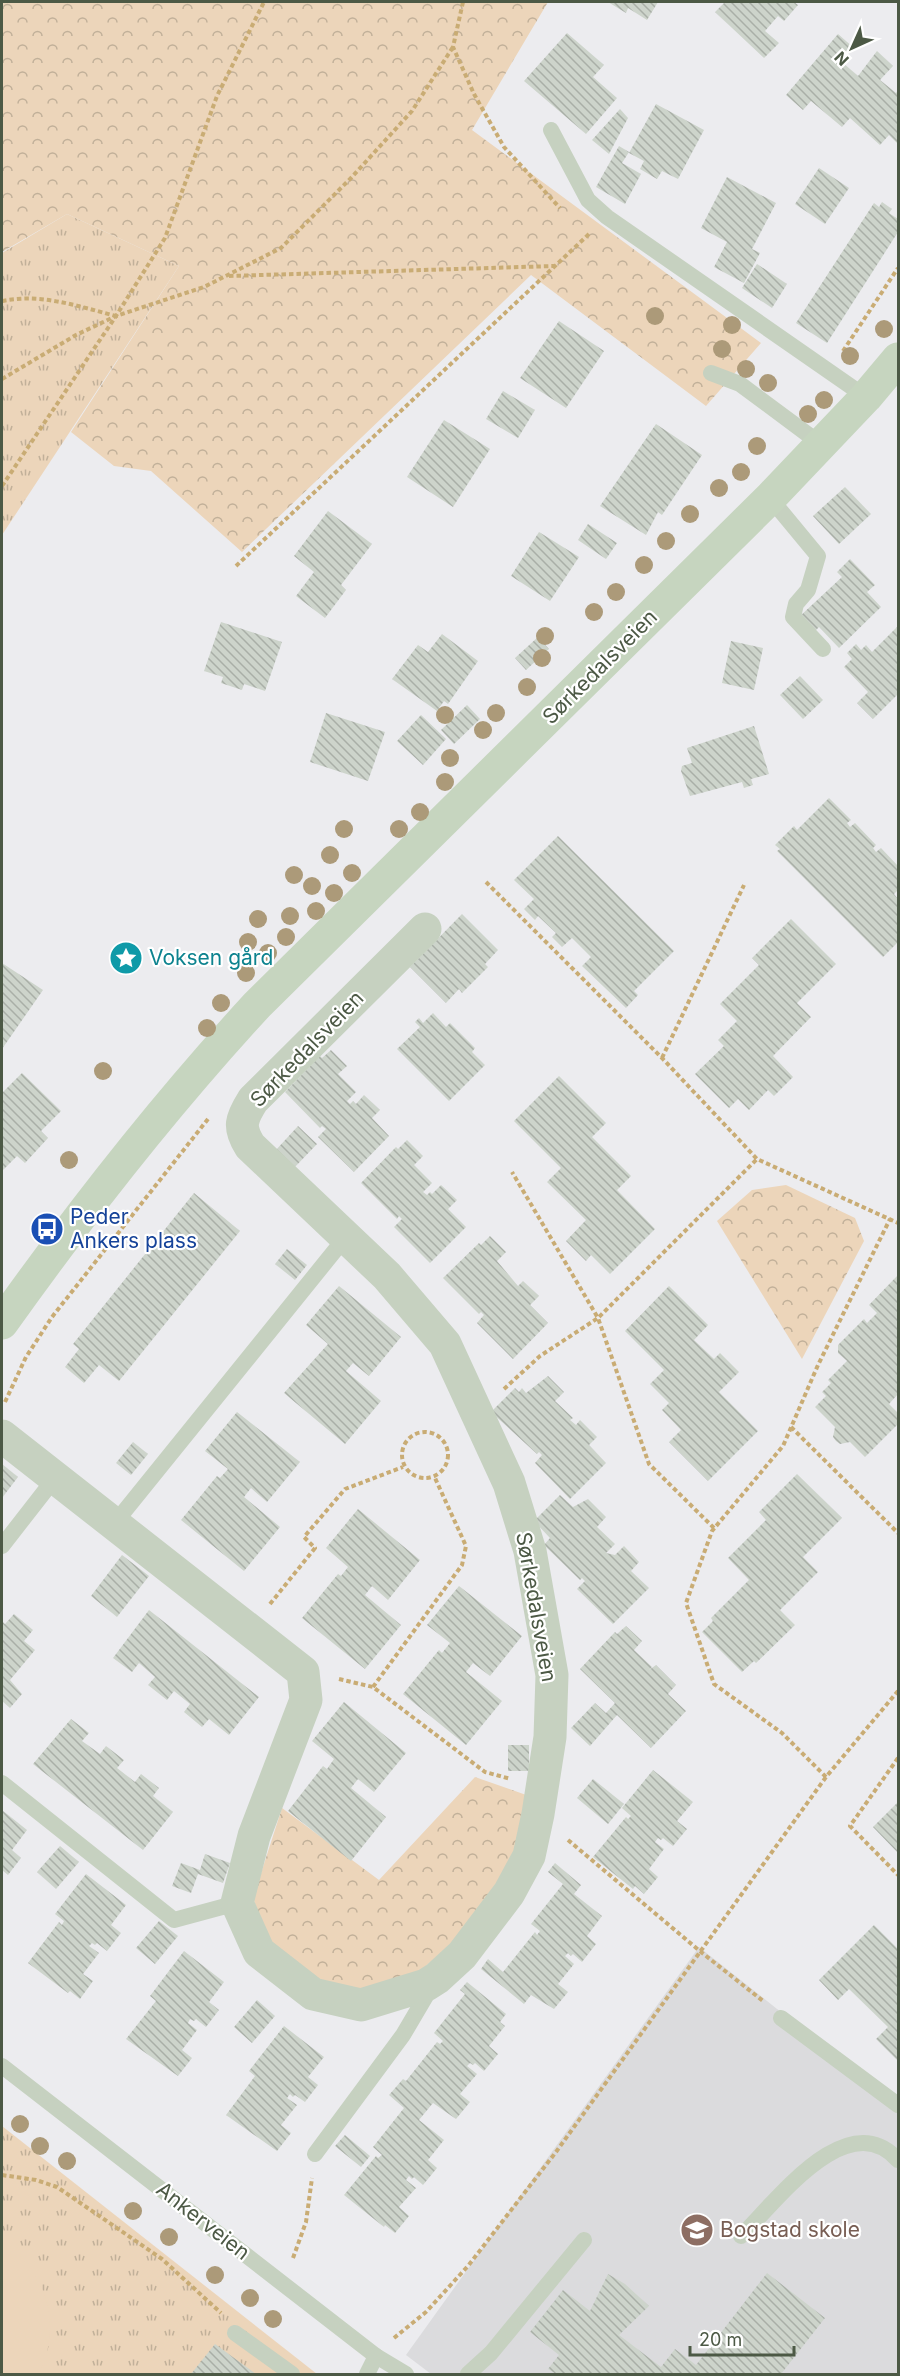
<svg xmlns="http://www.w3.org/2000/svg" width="900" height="2376" viewBox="0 0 900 2376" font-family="Inter,sans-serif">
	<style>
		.education { fill: #dbdbdd }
		.grass { fill: url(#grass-tufts) }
		.forest { fill: url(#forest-crowns) }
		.garden { fill: #ecd5ba }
		.building { fill: url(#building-back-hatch) }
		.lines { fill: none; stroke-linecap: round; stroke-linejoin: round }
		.path { stroke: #c9ac74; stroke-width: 4; stroke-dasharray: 4.5 3; stroke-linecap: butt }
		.service { stroke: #c6d1c0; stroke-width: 16 }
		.minor { stroke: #c6d1c0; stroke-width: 33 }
		.secondary { stroke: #c6d5bf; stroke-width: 33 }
		.tree { fill: #ac9a79 }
		.labels { text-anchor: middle; stroke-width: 4.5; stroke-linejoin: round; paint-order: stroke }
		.street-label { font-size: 21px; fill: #4c5945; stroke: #fff }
		.culture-label { font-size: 21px; fill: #0d838f; stroke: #fff; text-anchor: start }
		.transit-label { font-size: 21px; fill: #164399; stroke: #fff; text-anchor: start }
		.education-label { font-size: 21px; fill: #785e54; stroke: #fff; text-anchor: start }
	</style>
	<defs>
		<pattern id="grass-tufts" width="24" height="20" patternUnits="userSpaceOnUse" patternTransform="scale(1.5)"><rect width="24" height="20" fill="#ecd5ba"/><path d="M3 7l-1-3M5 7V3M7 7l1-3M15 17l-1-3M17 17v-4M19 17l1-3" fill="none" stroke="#c1b099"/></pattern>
		<pattern id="forest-crowns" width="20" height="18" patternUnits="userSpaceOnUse" patternTransform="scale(1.5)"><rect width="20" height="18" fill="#ecd5ba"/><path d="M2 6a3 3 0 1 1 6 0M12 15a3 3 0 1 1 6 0" fill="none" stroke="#c1b099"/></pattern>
		<pattern id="building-back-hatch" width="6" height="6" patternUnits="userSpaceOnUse" patternTransform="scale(1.5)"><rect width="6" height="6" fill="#cdd4cb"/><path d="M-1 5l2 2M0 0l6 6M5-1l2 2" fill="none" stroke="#a9afa7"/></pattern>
	</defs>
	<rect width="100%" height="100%" fill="#ececef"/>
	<polygon class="education" points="699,1947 898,2105 898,2374 431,2374 406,2355"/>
	<g class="grass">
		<polygon points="67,214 179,266 2,535 2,253"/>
		<polygon points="2,2126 317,2374 2,2374"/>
	</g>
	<g class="forest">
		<polygon points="2,2 548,2 472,130 761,343 706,406 531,275 242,552 151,471 114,466 71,432 179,266 67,214 2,252"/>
		<polygon points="786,1185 855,1218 864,1241 802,1359 717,1221 752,1190"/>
		<polygon points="475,1777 529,1796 514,1856 495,1891 447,1948 414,1976 365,1993 320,1984 269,1943 253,1898 282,1808 379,1880"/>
	</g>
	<path class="garden" d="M2,2241C47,2273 63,2324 39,2374H2Z"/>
	<g class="building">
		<polygon points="608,2 658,2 647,20 628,8 626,13"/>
		<polygon points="725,2 794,2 798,5 784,21 778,16 765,31 779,43 764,58 715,12"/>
		<polygon points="567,33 604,65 593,77 617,98 586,134 524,81"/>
		<polygon points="838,34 854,48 842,62 858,76 877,51 893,66 880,80 896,93 898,91 898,144 889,135 880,145 850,118 842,127 811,101 803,110 786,95"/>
		<polygon points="656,104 704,130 678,179 662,171 657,179 640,169 644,161 629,153"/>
		<polygon points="620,109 628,118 609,154 592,140"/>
		<polygon points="619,146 629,152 622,163 641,174 625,204 596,187"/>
		<polygon points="819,168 849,188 825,224 795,204"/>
		<polygon points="727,177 776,203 752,249 760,253 744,283 714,267 727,242 701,228"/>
		<polygon points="882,202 892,209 889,213 898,219 898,232 827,343 796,323 874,203 879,207"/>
		<polygon points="757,264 787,284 772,308 742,288"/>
		<polygon points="559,321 604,351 566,408 520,378"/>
		<polygon points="503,391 535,410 518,438 486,419"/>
		<polygon points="444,420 490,449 453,507 407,477"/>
		<polygon points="656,424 702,455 662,515 658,512 646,535 600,506"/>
		<polygon points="845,487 871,514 839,544 813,516"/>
		<polygon points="328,511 372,544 341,585 346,590 325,618 296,596 314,572 294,556"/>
		<polygon points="588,524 617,543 606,559 578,540"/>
		<polygon points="539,532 579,557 550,601 511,576"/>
		<polygon points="850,559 875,585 867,592 881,607 839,648 819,627 814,632 799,617 842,577 837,572"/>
		<polygon points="221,622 282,642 265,691 244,684 242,690 221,683 223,677 204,671"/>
		<polygon points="898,626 898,694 873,719 857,703 868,692 844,667 852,659 847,653 856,644 861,650 866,645 872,652"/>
		<polygon points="442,634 478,661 448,704 444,701 437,711 392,679 418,645 428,652"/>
		<polygon points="538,637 549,649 526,670 515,658"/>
		<polygon points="731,641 763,648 754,690 722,683"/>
		<polygon points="800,676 823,700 803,719 780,695"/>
		<polygon points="467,705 480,719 454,744 441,730"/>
		<polygon points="326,713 385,732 368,781 310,762"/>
		<polygon points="421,715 446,739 423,765 397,741"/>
		<polygon points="754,726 769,774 751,779 753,785 744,788 742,782 690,796 681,771 682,766 692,763 687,748"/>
		<polygon points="829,798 851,820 847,823 850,827 855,823 876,845 873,848 876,852 881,848 898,866 898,890 894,894 898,899 898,942 883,957 777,851 780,849 775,845 794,826 797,830"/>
		<polygon points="558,836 674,951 634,991 638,995 626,1008 582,966 591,957 572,938 562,947 552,937 556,933 538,916 535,920 524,909 534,899 514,880"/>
		<polygon points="462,914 498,950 485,964 488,967 462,993 459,989 446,1003 410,967"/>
		<polygon points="791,919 836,964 797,1003 811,1017 773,1056 793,1077 774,1096 768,1090 749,1110 738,1099 729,1108 695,1074 724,1046 718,1040 737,1021 720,1004 759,965 752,958"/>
		<polygon points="2,963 43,990 2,1049"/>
		<polygon points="433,1013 446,1027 450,1023 475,1048 472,1052 485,1065 449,1101 397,1049 420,1027 415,1022 419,1018 423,1023"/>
		<polygon points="331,1050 347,1066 338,1074 356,1092 347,1101 350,1104 353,1101 356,1104 364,1095 380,1110 372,1118 389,1136 354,1172 318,1137 326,1129 322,1126 320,1128 285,1092 320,1056 322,1058"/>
		<polygon points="22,1073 61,1111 41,1131 48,1138 25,1163 17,1156 2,1171 2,1093"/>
		<polygon points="559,1076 606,1123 592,1137 631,1176 617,1190 655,1229 610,1274 591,1255 586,1261 566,1241 586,1220 547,1182 561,1168 514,1121"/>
		<polygon points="298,1126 317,1144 293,1169 275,1151"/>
		<polygon points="407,1140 423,1156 414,1165 432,1183 423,1192 427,1195 430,1192 432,1194 441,1185 457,1200 448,1209 466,1227 430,1263 394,1227 402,1219 399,1216 397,1219 361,1183 396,1147 398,1149"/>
		<polygon points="194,1193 240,1231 119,1381 99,1365 84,1383 65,1367 79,1349 73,1344"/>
		<polygon points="490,1236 506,1252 497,1261 518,1286 523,1281 539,1296 530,1305 548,1323 513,1359 477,1323 484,1315 481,1312 479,1314 443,1278 479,1243 481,1245"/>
		<polygon points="287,1249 307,1265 295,1280 275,1264"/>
		<polygon points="898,1275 898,1394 889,1404 898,1413 898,1424 865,1457 850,1442 840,1444 836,1441 833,1437 835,1427 815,1407 826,1396 822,1392 831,1383 828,1380 847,1361 838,1353 838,1345 864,1319 867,1323 877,1313 869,1305"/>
		<polygon points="339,1286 401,1337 369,1376 353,1363 346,1371 381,1401 345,1444 284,1393 328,1344 306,1325"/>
		<polygon points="669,1286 708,1325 694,1340 714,1359 720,1353 739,1372 719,1392 758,1431 708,1481 669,1442 681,1430 662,1410 669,1403 650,1384 664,1370 625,1331"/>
		<polygon points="548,1376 564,1392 555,1401 573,1418 570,1420 576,1425 580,1420 597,1437 589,1445 606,1463 570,1499 535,1463 542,1455 539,1452 537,1454 491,1412 515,1388 519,1392 522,1388 526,1393"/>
		<polygon points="237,1412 300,1462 267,1502 251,1488 244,1497 280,1527 244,1571 181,1520 217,1476 220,1478 228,1469 205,1451"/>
		<polygon points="133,1442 148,1454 131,1475 116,1463"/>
		<polygon points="2,1464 18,1477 2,1498"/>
		<polygon points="797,1474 842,1518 803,1557 818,1572 780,1610 795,1625 756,1663 754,1661 742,1672 702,1632 713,1621 711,1618 749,1580 728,1558 766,1520 759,1512"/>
		<polygon points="560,1495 573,1507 588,1499 606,1517 597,1527 615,1544 606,1553 615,1555 624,1546 639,1562 631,1571 649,1588 613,1624 577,1589 585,1581 582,1578 580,1580 544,1545 550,1538 534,1521"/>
		<polygon points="358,1509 420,1560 388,1600 372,1586 365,1595 401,1625 365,1669 302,1618 338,1574 341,1576 348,1567 326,1548"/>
		<polygon points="122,1555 149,1576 117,1617 91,1596"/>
		<polygon points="459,1586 522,1636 490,1676 473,1663 466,1672 502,1701 466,1745 403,1694 439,1650 442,1653 450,1643 427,1625"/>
		<polygon points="149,1610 259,1697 229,1735 209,1719 202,1727 184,1712 190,1704 174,1691 167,1700 148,1685 155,1677 139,1663 132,1672 113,1658"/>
		<polygon points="14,1614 33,1630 24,1641 35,1650 10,1680 22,1694 10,1708 2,1701 2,1621 5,1624"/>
		<polygon points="626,1626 642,1641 634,1650 652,1667 649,1670 656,1665 676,1685 668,1694 686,1711 651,1748 617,1715 590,1746 571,1728 595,1703 606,1713 615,1703 580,1669 615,1632 617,1634"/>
		<polygon points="344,1702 406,1753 374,1792 358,1779 351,1788 386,1817 351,1861 288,1811 323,1766 327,1769 334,1759 312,1741"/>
		<polygon points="71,1719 89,1733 82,1741 100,1754 106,1746 124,1760 117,1768 135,1782 141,1774 159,1788 153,1796 173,1812 143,1850 33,1764"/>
		<rect x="508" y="1745" width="21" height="26"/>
		<polygon points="653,1770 693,1802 677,1821 687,1829 673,1846 663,1838 661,1840 658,1838 655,1842 664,1849 649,1869 658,1877 644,1894 635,1886 633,1889 593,1857 626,1817 628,1819 631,1816 622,1808"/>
		<polygon points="593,1779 624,1804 608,1824 577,1798"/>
		<polygon points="898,1802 898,1853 873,1827"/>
		<polygon points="2,1810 27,1830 12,1850 21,1858 8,1875 2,1870"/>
		<polygon points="60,1846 79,1862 56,1889 37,1872"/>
		<polygon points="205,1854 230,1863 223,1883 198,1874 191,1893 172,1886 181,1863 200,1870"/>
		<polygon points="555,1863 581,1885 574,1894 602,1916 587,1936 596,1944 582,1962 573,1954 571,1956 568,1953 565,1956 574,1964 558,1984 568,1992 554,2009 531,1995 524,2004 481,1969 488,1959 503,1972 535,1932 537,1935 540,1931 531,1924 563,1884 548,1872"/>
		<polygon points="86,1874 126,1905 111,1925 121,1933 107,1951 97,1943 95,1945 92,1943 89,1946 99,1953 83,1974 93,1981 80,1999 70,1991 68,1993 28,1963 59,1922 62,1925 64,1921 55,1914"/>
		<polygon points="159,1921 178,1936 155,1964 136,1948"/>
		<polygon points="874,1925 898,1949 898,2061 876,2039 888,2027 849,1989 838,2000 819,1980"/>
		<polygon points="184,1951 224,1982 209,2002 219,2010 206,2027 196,2019 194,2021 190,2019 188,2023 197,2030 182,2050 192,2058 178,2076 126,2039 156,2001 150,1996"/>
		<polygon points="467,1982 506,2014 500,2022 505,2026 489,2046 498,2054 484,2071 475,2063 473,2065 470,2063 467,2066 477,2074 460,2094 470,2102 456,2119 433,2103 419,2120 444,2140 428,2160 437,2168 423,2185 414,2177 412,2179 409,2176 406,2180 416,2188 399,2207 409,2216 395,2233 385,2225 384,2227 344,2195 376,2156 378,2158 382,2155 373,2147 404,2108 389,2095 403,2079 406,2081 437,2042 440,2044 443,2041 434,2033 465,1994 460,1990"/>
		<polygon points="257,2000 275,2016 252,2043 234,2027"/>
		<polygon points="284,2026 324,2057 308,2077 318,2085 305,2102 295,2095 293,2097 290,2094 287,2098 297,2105 281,2125 291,2133 277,2151 226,2115 255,2076 249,2071"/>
		<polygon points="345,2135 370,2156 361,2167 335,2146"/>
		<polygon points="767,2273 825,2318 781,2374 556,2374 548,2369 559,2355 530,2332 563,2290 590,2311 608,2274 625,2284 649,2306 619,2335 661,2367 675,2349 696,2365"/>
		<polygon points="215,2344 256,2374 191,2374"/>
	</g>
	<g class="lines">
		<g class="path">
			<polyline points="463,2 453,47 474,94 504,147 560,208"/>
			<polyline points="229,276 554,266"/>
			<path d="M2,301C41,293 77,306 116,316"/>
			<polyline points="843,351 898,268"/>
			<polyline points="2,379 76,335 116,316 204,287 281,248 351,178 412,111 453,47"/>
			<polyline points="2,486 116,316 165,238 217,96 264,2"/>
			<polyline points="236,566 589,234"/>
			<polyline points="486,882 662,1058 757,1159 898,1223"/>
			<polyline points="662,1058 744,885"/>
			<polyline points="504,1389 540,1356 598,1318 512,1172"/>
			<polyline points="5,1402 26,1357 52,1317 208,1119"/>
			<polyline points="791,1427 898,1533"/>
			<circle cx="425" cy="1455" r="23"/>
			<polyline points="714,1528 649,1464 598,1318 757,1159"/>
			<polyline points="270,1604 315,1548 304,1537 345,1489 403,1467"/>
			<polyline points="339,1679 373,1687 485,1772 511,1779"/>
			<polyline points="373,1687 462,1565 466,1546 435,1478"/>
			<polyline points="898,1758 850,1826 898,1875"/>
			<polyline points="826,1777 782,1733 714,1684 686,1603 712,1531 783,1446 818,1365 890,1219"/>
			<polyline points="568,1840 701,1952 763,2001"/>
			<polyline points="2,2175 36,2180 57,2187 162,2259 221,2313"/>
			<polyline points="293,2258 306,2222 312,2178"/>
			<polyline points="394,2338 426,2312 468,2266 556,2152 826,1777 898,1691"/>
		</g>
		<g class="service">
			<polyline points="551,130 588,200 607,217 866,397"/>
			<polyline points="711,373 740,384 822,445"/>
			<polyline points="770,498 818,556 808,590 796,604 793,617 823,649"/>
			<polyline points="114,1524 345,1238"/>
			<polyline points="2,1546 55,1478"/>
			<polyline points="2,1783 174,1920 237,1903"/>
			<polyline points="781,2018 898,2105"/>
			<polyline points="2,2066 376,2356 406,2374"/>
			<polyline points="315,2154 403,2035 426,1996 426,1985"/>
			<path d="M741,2236C776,2202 847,2104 898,2160"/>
			<polyline points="235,2333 292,2374"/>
			<polyline points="367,2374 376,2356"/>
			<polyline points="468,2374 491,2353 584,2240"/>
		</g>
		<path class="minor" d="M2,1436L303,1672L306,1700L254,1836L237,1903L259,1952L313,1994L361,2005L426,1985L437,1978L462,1955L509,1893L529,1856L538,1814L550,1737L552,1675L530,1551L509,1483L445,1344L387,1276L250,1146C238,1127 241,1119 253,1100L425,929"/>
		<path class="secondary" d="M2,1323C81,1212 164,1106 257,1005L770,498L866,397L898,359"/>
	</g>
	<g class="tree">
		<circle cx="655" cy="316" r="9"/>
		<circle cx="732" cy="325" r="9"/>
		<circle cx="884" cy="329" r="9"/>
		<circle cx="722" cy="349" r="9"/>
		<circle cx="850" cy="356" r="9"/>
		<circle cx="746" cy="369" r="9"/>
		<circle cx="768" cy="383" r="9"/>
		<circle cx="824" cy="400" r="9"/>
		<circle cx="808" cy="414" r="9"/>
		<circle cx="757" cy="446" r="9"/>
		<circle cx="741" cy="472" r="9"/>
		<circle cx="719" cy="488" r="9"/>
		<circle cx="690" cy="514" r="9"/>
		<circle cx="666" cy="541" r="9"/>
		<circle cx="644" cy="565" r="9"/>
		<circle cx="616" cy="592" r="9"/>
		<circle cx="594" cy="612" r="9"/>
		<circle cx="545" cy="636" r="9"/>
		<circle cx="542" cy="658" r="9"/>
		<circle cx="527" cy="687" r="9"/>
		<circle cx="496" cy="713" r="9"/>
		<circle cx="445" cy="715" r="9"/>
		<circle cx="483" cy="730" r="9"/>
		<circle cx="450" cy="758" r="9"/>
		<circle cx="445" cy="782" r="9"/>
		<circle cx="420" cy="812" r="9"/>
		<circle cx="344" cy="829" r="9"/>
		<circle cx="399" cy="829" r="9"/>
		<circle cx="330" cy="855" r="9"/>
		<circle cx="352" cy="873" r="9"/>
		<circle cx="294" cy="875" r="9"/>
		<circle cx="312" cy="886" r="9"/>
		<circle cx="334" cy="893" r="9"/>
		<circle cx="316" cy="911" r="9"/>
		<circle cx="290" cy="916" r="9"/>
		<circle cx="258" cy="919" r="9"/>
		<circle cx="286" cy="937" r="9"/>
		<circle cx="248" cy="942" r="9"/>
		<circle cx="268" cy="953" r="9"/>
		<circle cx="246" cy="973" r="9"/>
		<circle cx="221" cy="1003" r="9"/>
		<circle cx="207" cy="1028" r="9"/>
		<circle cx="103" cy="1071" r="9"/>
		<circle cx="69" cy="1160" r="9"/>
		<circle cx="20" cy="2124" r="9"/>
		<circle cx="40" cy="2146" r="9"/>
		<circle cx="67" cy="2161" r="9"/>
		<circle cx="133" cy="2211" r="9"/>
		<circle cx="169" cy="2237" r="9"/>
		<circle cx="215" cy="2275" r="9"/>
		<circle cx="250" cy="2298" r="9"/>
		<circle cx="273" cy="2319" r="9"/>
	</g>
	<defs>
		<g id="sight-disc" transform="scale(1.725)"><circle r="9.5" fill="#0f9aa8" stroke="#fff"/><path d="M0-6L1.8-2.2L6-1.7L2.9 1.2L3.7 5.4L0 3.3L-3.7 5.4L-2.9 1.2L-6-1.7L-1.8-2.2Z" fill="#fff"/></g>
		<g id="bus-disc" transform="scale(1.725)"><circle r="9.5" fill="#1a4fb4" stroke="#fff"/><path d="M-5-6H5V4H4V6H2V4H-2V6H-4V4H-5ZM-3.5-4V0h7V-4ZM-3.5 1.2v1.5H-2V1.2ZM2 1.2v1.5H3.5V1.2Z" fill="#fff"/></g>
		<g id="school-disc" transform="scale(1.725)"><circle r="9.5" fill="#8d6e63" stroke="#fff"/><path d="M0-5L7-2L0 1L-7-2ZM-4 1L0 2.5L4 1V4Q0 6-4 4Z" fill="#fff"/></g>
	</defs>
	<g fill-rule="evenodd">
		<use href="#sight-disc" x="126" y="958"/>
		<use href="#bus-disc" x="47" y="1229"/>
		<use href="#school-disc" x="697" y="2230"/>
	</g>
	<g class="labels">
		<g class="street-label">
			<text transform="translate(600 667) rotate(-45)" y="7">Sørkedalsveien</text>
			<text transform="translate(307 1049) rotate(-46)" y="7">Sørkedalsveien</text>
			<text transform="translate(536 1607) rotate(80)" y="7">Sørkedalsveien</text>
			<text transform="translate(203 2221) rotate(38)" y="7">Ankerveien</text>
		</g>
		<g class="culture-label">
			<text x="149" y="965">Voksen gård</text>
		</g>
		<g class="transit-label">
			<text x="70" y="1224">Peder<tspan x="70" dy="24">Ankers plass</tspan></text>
		</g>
		<g class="education-label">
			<text x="720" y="2237">Bogstad skole</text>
		</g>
	</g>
	<rect width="900" height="2376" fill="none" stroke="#4c5945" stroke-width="6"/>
	<g transform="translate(852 48) rotate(225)" stroke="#ffffff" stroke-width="4.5" paint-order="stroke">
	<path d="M0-4.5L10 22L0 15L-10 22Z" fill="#4c5945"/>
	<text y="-9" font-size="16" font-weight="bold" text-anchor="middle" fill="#4c5945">N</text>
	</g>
	<path d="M690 2346v9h104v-9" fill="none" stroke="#4c5945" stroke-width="3"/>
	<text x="699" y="2346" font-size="18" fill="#4c5945" stroke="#ffffff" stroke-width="4.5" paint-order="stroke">20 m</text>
</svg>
